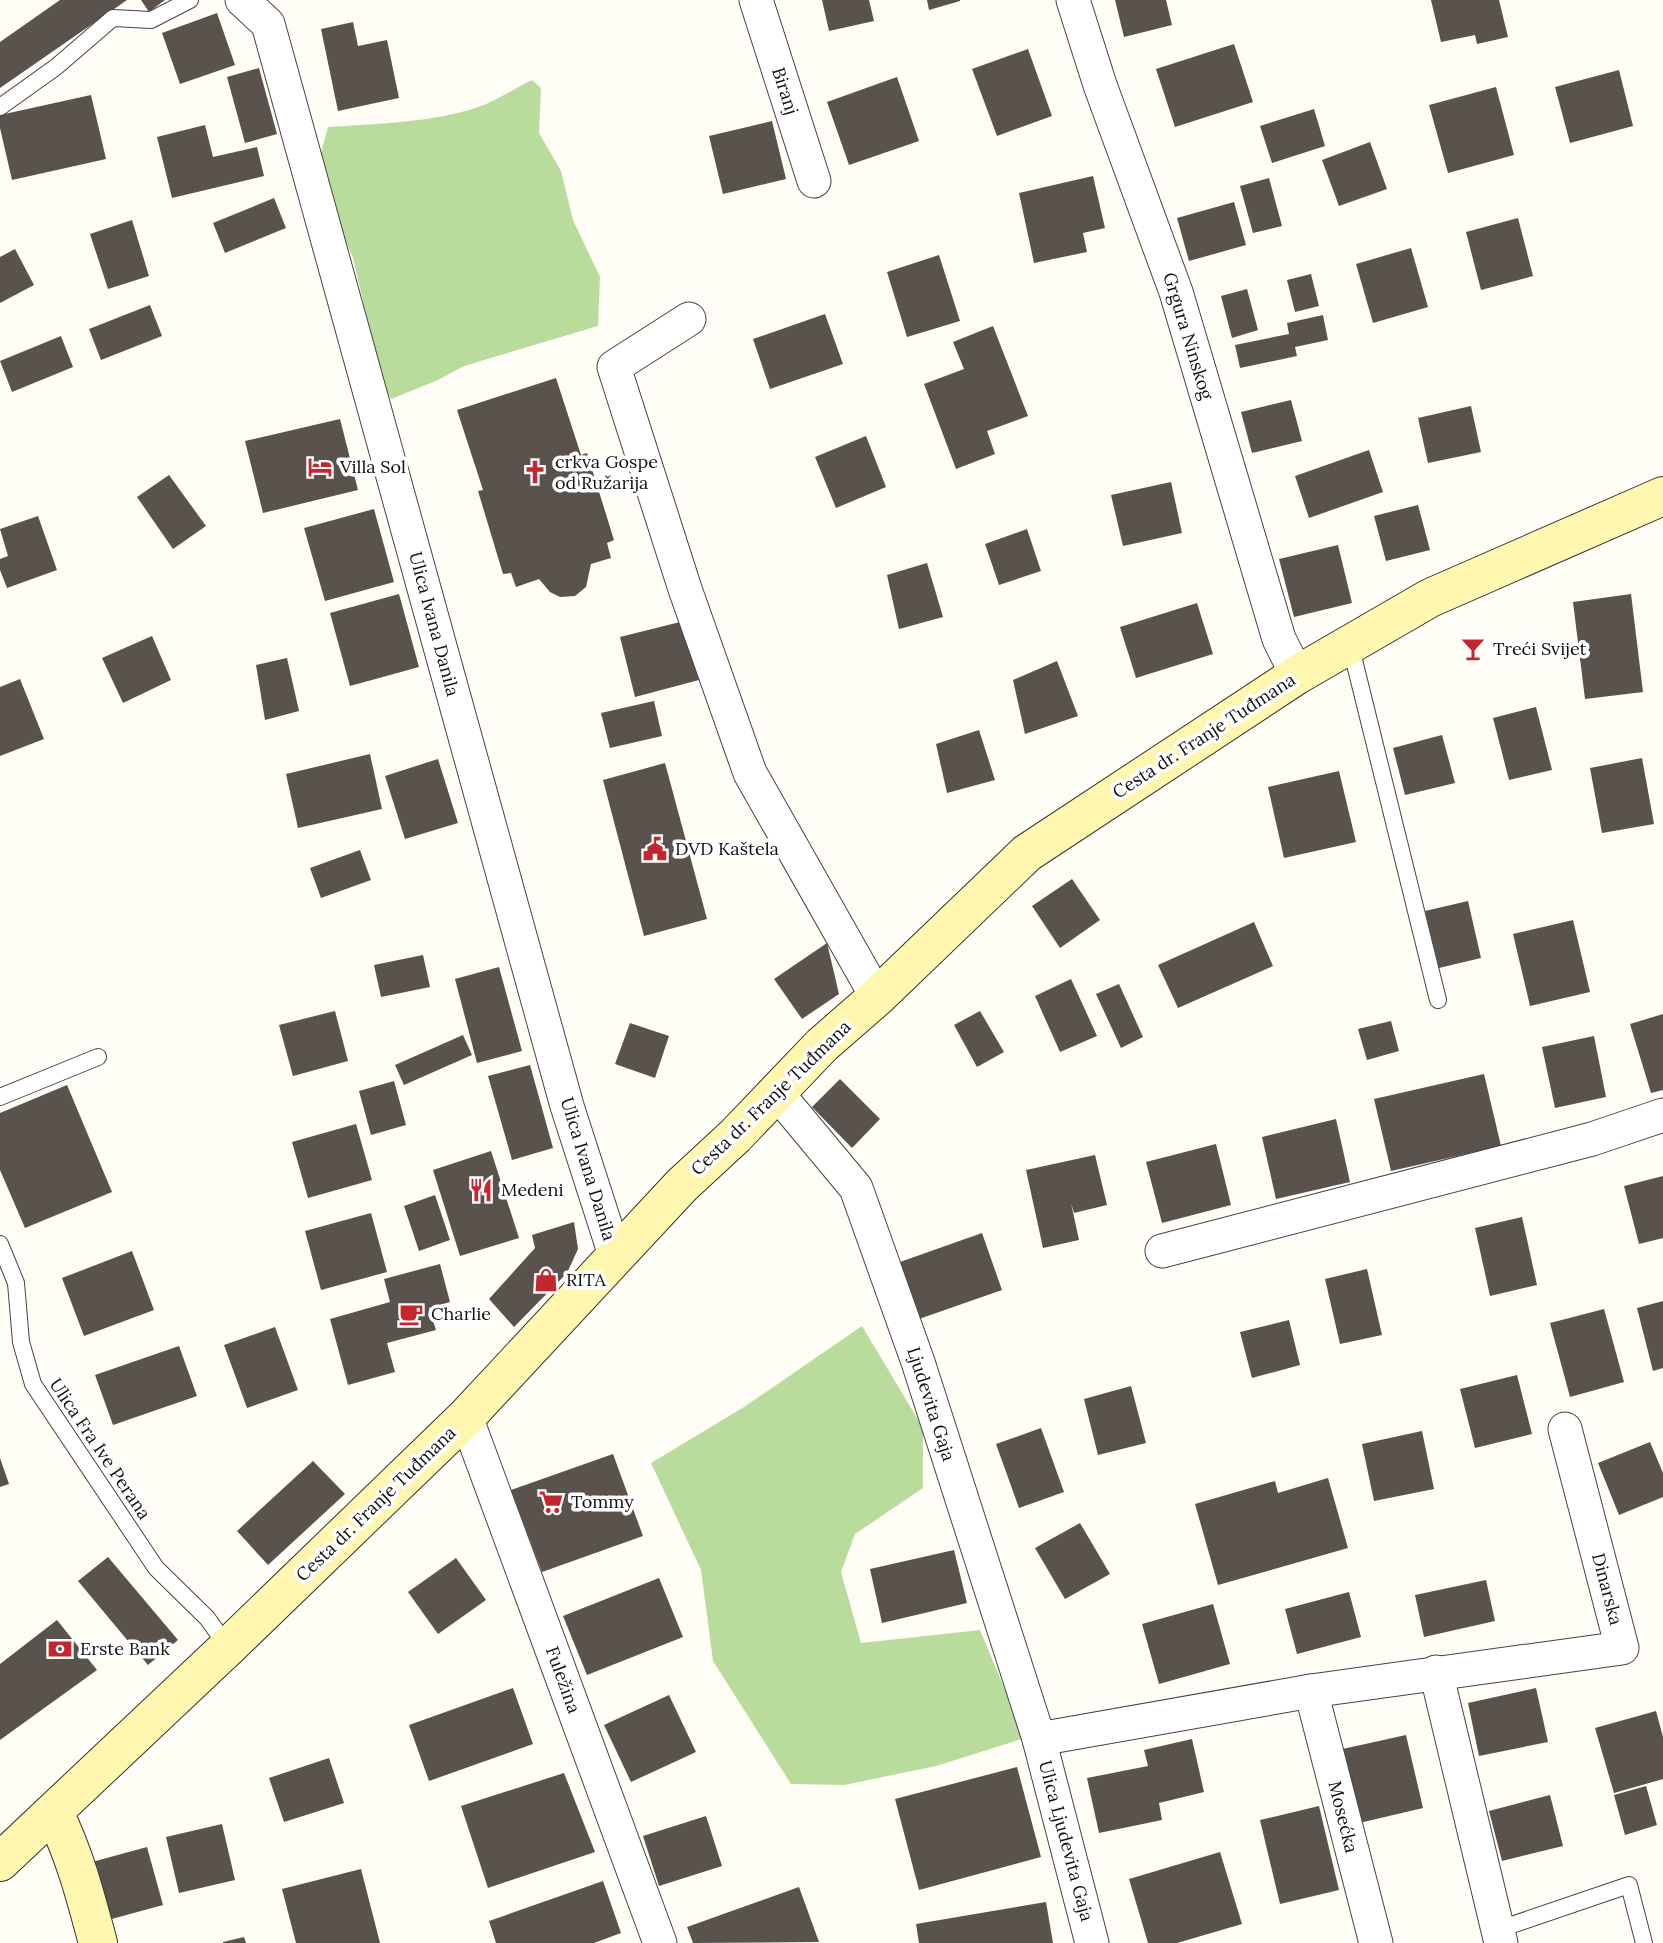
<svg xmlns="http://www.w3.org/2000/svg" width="1663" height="1943" viewBox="0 0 1663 1943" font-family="Lora,serif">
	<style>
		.forest { fill: #b9dc9c }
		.building { fill: #5a524d }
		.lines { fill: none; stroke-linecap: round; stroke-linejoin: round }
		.service-casing { stroke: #444; stroke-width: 18 }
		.minor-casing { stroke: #444; stroke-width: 35 }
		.secondary-casing { stroke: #333; stroke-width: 40 }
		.service { stroke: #fff; stroke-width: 16 }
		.minor { stroke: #fff; stroke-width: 33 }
		.secondary { stroke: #fff6b0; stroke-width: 38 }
		.labels { text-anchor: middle; stroke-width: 7; stroke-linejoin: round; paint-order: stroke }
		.street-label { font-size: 18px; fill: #111; stroke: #fff }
		.poi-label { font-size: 18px; fill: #111; stroke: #fff; text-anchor: start }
	</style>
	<rect width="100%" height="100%" fill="#fffdf5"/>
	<g class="forest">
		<path d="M532,80L541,88L539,133L561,171L573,220L600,277L598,326L464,366L438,380L391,399L382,382L353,258L316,171L328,127C375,124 440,122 484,105C500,98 516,88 532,80Z"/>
		<polygon points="862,1326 923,1428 923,1488 855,1534 841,1572 861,1643 980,1630 1025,1738 936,1766 844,1785 791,1784 713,1661 701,1570 651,1463 744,1407"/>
	</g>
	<g class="building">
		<polygon points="60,0 127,0 0,88 0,42"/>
		<polygon points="141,0 165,0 149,12"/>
		<polygon points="822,0 869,0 874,21 829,31"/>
		<polygon points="927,0 960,0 960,1 929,10"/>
		<polygon points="1115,0 1166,0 1172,25 1124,37"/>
		<polygon points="1431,0 1499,0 1508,37 1477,44 1475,35 1441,42"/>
		<polygon points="217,13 235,65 180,84 162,33"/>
		<polygon points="353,22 358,46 387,40 399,98 338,111 321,29"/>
		<polygon points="1234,44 1253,102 1175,127 1156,69"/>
		<polygon points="1028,49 1052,116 997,136 972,69"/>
		<polygon points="259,68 277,134 245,143 227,77"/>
		<polygon points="1619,70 1633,126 1570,143 1555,87"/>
		<polygon points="897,77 919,141 849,165 827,102"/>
		<polygon points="1496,87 1514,155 1448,173 1429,105"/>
		<polygon points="91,95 106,159 12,180 0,128 0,115"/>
		<polygon points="1314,109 1325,146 1272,163 1260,126"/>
		<polygon points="772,121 786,179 723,194 709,136"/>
		<polygon points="205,125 213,157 257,147 264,176 172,198 157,137"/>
		<polygon points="1370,142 1387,189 1339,206 1322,160"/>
		<polygon points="1093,176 1105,228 1083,233 1087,252 1034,263 1019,193"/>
		<polygon points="1269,178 1282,226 1253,233 1240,186"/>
		<polygon points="274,198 286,228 225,253 213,223"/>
		<polygon points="1234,202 1246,245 1189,261 1177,218"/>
		<polygon points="1518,218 1533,276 1481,290 1466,232"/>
		<polygon points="132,220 149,276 108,289 90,234"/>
		<polygon points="1411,248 1428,307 1373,323 1356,264"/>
		<polygon points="15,249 34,285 0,303 0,257"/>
		<polygon points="939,255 960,321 907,337 887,272"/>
		<polygon points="1311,274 1319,306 1295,312 1287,280"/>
		<polygon points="1247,289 1258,330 1232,338 1221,296"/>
		<polygon points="150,305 162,336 101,360 89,329"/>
		<polygon points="825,314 843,364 770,389 753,339"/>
		<polygon points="1323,315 1328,340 1295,347 1297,356 1240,368 1235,345 1289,334 1287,323"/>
		<polygon points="993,326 1028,416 987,431 995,454 956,469 924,384 964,369 953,342"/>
		<polygon points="61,336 73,367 12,392 0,361"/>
		<polygon points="556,378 581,455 587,453 614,540 607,543 611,558 591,564 586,587 575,596 560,597 550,592 539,579 516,587 511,573 503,574 478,491 483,490 457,410"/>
		<polygon points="1291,400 1302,441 1252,453 1241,412"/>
		<polygon points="1471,406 1481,452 1428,463 1418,418"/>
		<polygon points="340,419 358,490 263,513 245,441"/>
		<polygon points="866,436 886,487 836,508 815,457"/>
		<polygon points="1369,450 1383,492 1309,518 1295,476"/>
		<polygon points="169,475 206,526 173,549 137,497"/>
		<polygon points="1171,482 1182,533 1123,546 1111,495"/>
		<polygon points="1418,505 1430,550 1386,561 1374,516"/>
		<polygon points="374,509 394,582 325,601 304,528"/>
		<polygon points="38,516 57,570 7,588 0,570 0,559 8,556 0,529"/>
		<polygon points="1027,529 1041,571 999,585 985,544"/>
		<polygon points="1338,545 1352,603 1294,617 1279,559"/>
		<polygon points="927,563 943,617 899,629 887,575"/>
		<polygon points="399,594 419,667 350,686 330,613"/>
		<polygon points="1631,594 1643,692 1585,699 1573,602"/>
		<polygon points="1197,603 1213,654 1136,678 1120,627"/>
		<polygon points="684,621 699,680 635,697 620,637"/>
		<polygon points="152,636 171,680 123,703 102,658"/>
		<polygon points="287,658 299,711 265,720 256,665"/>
		<polygon points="1057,661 1078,716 1025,734 1013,680"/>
		<polygon points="20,679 44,739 0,756 0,687"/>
		<polygon points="654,701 662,736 610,748 601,713"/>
		<polygon points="1536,707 1552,770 1509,780 1493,718"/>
		<polygon points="979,730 995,780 947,793 936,744"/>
		<polygon points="1442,735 1455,783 1405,795 1393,748"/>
		<polygon points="370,754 382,809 298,828 286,774"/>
		<polygon points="1642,758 1654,824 1602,833 1590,768"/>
		<polygon points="438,759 458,823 405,839 385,776"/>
		<polygon points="665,763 707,919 644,936 603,780"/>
		<polygon points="1339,771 1356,842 1284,858 1268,787"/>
		<polygon points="360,850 371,880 321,898 310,868"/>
		<polygon points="1072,879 1100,920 1060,948 1032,906"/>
		<polygon points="1468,901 1481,958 1439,968 1425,911"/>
		<polygon points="1573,920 1590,992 1530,1006 1513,934"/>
		<polygon points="1254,922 1273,966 1178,1008 1158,965"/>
		<polygon points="827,943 839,994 802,1019 774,979"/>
		<polygon points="423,955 430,987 381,997 374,965"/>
		<polygon points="499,967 522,1051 477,1063 455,979"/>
		<polygon points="1071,979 1097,1036 1060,1052 1035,996"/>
		<polygon points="1119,984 1143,1037 1121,1048 1096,994"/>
		<polygon points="335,1011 348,1061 293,1076 279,1025"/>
		<polygon points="980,1011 1004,1052 977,1067 954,1025"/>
		<polygon points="1663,1014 1663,1090 1651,1093 1630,1024"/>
		<polygon points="1391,1021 1399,1051 1367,1060 1358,1029"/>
		<polygon points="630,1023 669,1036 655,1078 615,1064"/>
		<polygon points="463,1035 472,1055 404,1085 395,1065"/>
		<polygon points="1594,1036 1606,1097 1555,1108 1542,1047"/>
		<polygon points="530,1065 553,1148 512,1160 488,1076"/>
		<polygon points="1484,1074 1501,1146 1391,1171 1374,1099"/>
		<polygon points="840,1079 880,1119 852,1148 812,1107"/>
		<polygon points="394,1081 406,1125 371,1135 359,1091"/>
		<polygon points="67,1085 112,1192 25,1228 0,1170 0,1113"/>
		<polygon points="1336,1119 1350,1182 1276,1199 1262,1137"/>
		<polygon points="356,1124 372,1180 308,1198 292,1142"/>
		<polygon points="1216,1144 1231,1205 1162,1223 1146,1162"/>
		<polygon points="491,1151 519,1238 460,1256 433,1170"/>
		<polygon points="1095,1155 1107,1205 1074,1213 1071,1203 1079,1240 1043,1248 1026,1170"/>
		<polygon points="1663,1176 1663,1238 1639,1244 1624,1186"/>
		<polygon points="435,1195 450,1240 419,1251 404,1206"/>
		<polygon points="371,1213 387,1272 321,1290 305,1231"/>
		<polygon points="1522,1217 1537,1285 1490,1296 1475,1228"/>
		<polygon points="574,1222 578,1249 567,1273 514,1327 489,1299 535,1248 532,1235"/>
		<polygon points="982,1233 1002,1290 919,1319 900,1262"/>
		<polygon points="132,1251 154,1310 84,1336 62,1278"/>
		<polygon points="440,1264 450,1302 429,1308 436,1330 387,1343 395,1372 348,1385 330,1319 390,1302 384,1279"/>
		<polygon points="1367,1269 1382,1335 1340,1344 1325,1279"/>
		<polygon points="1663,1301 1663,1368 1653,1371 1637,1308"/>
		<polygon points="1604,1309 1624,1382 1570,1397 1550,1323"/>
		<polygon points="1289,1320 1300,1365 1252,1378 1240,1332"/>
		<polygon points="275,1327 298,1390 247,1408 224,1345"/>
		<polygon points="179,1346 197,1396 113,1425 95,1375"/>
		<polygon points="1517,1375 1532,1434 1475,1448 1460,1389"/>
		<polygon points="1131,1386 1146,1443 1098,1455 1084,1399"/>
		<polygon points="1041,1428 1064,1492 1019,1508 996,1444"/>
		<polygon points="1422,1431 1434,1489 1374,1501 1362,1444"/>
		<polygon points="1650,1442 1663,1473 1663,1497 1619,1515 1598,1463"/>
		<polygon points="613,1454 643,1536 542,1572 511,1490"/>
		<polygon points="0,1458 9,1484 0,1487"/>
		<polygon points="313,1461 345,1494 268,1565 237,1531"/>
		<polygon points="1328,1478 1348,1548 1218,1585 1195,1504 1275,1481 1278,1493"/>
		<polygon points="1080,1523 1110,1574 1065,1599 1035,1548"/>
		<polygon points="954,1550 967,1603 882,1623 870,1569"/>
		<polygon points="108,1557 178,1640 148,1665 78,1581"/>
		<polygon points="456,1558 486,1600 438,1634 408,1592"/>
		<polygon points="659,1578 683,1637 587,1675 563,1616"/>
		<polygon points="1486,1580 1495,1621 1424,1637 1415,1595"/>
		<polygon points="1349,1592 1361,1637 1297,1654 1285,1609"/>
		<polygon points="1213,1604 1230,1664 1159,1684 1142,1624"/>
		<polygon points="57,1620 97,1670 0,1740 0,1664"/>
		<polygon points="513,1688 533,1744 429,1781 409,1725"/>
		<polygon points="1536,1688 1548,1742 1479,1756 1468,1703"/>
		<polygon points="669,1695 696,1752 631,1782 604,1725"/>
		<polygon points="1656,1711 1663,1737 1663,1779 1614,1793 1595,1728"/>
		<polygon points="1406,1735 1423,1808 1355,1824 1338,1750"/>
		<polygon points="1192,1739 1204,1792 1159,1803 1162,1820 1099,1833 1087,1778 1148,1766 1144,1750"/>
		<polygon points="329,1758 344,1803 284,1822 269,1778"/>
		<polygon points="1017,1767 1041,1857 919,1890 895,1799"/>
		<polygon points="564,1773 595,1852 488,1888 461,1806"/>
		<polygon points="1646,1786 1657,1825 1625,1835 1614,1795"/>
		<polygon points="1550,1795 1563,1846 1502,1861 1489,1811"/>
		<polygon points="1319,1806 1339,1890 1280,1904 1260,1820"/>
		<polygon points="706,1816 722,1866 659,1886 643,1836"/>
		<polygon points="222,1824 235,1880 179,1893 166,1837"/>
		<polygon points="147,1847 163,1905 108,1920 92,1862"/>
		<polygon points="1220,1852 1242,1924 1177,1943 1148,1943 1129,1879"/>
		<polygon points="361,1869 380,1943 296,1943 282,1889"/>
		<polygon points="603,1881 621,1933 594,1943 496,1943 489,1921"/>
		<polygon points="799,1887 819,1942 693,1943 687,1927"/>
		<polygon points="1046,1902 1053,1943 919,1943 916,1924"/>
		<polygon points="244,1937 246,1943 223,1943 223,1942"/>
	</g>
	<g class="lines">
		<g class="service-casing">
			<g id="service">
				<polyline points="0,107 56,67 113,18 151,20 190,0"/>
				<polyline points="1350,644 1438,1000"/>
				<polyline points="0,1097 98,1057"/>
				<polyline points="0,1244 16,1283 21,1342 33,1384 156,1568 207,1618 228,1647"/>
				<polyline points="1497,1930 1629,1885 1644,1943"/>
			</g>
		</g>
		<g class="minor-casing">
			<g id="minor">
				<polyline points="242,0 268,24 567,1106 615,1255"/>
				<polyline points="756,0 814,181"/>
				<polyline points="1073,0 1100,85 1176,292 1279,639 1297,675"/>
				<polyline points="689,319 614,367 685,589 750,773 877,997"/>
				<polyline points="777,1093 856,1188 918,1362 1039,1739 1092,1943"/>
				<polyline points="1162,1251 1592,1139 1663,1115"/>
				<polyline points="466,1417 660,1943"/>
				<polyline points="1436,1672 1501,1943"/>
				<polyline points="1311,1691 1376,1943"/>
				<polyline points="1039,1739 1311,1691 1622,1648 1565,1429"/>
			</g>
		</g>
		<g class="secondary-casing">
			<g id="secondary">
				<path d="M54,1813C75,1855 86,1898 98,1943"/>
				<polyline points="0,1862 228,1647 466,1417 682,1185 735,1136 822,1045 877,997 1027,853 1297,675 1430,598 1663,496"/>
			</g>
		</g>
		<use href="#service" class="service"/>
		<use href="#minor" class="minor"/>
		<use href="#secondary" class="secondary"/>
	</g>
	<defs>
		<g id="hotel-bare" transform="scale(1.89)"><path d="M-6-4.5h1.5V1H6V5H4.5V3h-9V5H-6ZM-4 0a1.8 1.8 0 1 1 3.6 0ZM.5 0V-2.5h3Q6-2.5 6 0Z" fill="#c4262e" stroke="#fff" stroke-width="2.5" paint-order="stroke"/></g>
		<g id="church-bare" transform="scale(1.89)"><path d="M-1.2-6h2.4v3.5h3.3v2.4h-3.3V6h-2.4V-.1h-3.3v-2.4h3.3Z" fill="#c4262e" stroke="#fff" stroke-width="2.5" paint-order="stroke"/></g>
		<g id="bar-bare" transform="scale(1.89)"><path d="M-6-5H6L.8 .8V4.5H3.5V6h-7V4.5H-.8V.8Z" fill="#c4262e" stroke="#fff" stroke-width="2.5" paint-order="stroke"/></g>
		<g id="civic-bare" transform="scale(1.89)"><path d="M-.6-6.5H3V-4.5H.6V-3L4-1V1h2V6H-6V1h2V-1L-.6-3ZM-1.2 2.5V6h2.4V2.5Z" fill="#c4262e" stroke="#fff" stroke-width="2.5" paint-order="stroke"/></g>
		<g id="restaurant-bare" transform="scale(1.89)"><path d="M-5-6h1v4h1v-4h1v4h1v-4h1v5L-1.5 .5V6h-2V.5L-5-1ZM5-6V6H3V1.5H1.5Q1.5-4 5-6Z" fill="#c4262e" stroke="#fff" stroke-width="2.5" paint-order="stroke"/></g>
		<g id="shop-bare" transform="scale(1.89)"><path d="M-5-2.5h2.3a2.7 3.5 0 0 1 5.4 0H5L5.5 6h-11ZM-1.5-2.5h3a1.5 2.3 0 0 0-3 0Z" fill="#c4262e" stroke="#fff" stroke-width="2.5" paint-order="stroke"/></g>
		<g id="cafe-bare" transform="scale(1.89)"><path d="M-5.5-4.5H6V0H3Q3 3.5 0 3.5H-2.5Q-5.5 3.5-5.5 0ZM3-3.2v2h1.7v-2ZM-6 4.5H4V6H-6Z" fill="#c4262e" stroke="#fff" stroke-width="2.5" paint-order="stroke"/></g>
		<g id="supermarket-bare" transform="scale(1.89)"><path d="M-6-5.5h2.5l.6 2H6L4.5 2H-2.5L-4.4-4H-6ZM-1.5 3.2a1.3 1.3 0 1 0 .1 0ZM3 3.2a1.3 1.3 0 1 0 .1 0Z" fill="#c4262e" stroke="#fff" stroke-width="2.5" paint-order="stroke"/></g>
		<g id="bank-bare" transform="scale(1.89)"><path d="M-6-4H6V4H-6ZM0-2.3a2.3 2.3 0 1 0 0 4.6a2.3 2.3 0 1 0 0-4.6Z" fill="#c4262e" stroke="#fff" stroke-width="2.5" paint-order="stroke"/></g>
	</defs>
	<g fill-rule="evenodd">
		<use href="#hotel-bare" x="320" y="467"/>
		<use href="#church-bare" x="535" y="472"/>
		<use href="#bar-bare" x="1473" y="649"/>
		<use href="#civic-bare" x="655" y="849"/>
		<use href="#restaurant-bare" x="481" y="1190"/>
		<use href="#shop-bare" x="546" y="1280"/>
		<use href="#cafe-bare" x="411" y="1314"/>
		<use href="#supermarket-bare" x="551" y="1502"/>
		<use href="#bank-bare" x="60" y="1649"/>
	</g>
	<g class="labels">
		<g class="street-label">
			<text transform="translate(785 91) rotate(72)" y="6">Biranj</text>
			<text transform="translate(1188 336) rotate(73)" y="6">Grgura Ninskog</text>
			<text transform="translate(434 624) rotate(75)" y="6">Ulica Ivana Danila</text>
			<text transform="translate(1204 736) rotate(-33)" y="6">Cesta dr. Franje Tuđmana</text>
			<text transform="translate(771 1098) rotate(-44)" y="6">Cesta dr. Franje Tuđmana</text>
			<text transform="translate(588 1169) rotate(73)" y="6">Ulica Ivana Danila</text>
			<text transform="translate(931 1404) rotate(72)" y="6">Ljudevita Gaja</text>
			<text transform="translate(100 1449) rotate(56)" y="6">Ulica Fra Ive Perana</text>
			<text transform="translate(376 1504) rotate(-44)" y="6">Cesta dr. Franje Tuđmana</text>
			<text transform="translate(1607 1589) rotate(75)" y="6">Dinarska</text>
			<text transform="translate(563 1680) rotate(70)" y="6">Fuležina</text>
			<text transform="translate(1343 1817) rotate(76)" y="6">Mosećka</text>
			<text transform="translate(1066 1841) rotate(75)" y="6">Ulica Ljudevita Gaja</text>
		</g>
		<g class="poi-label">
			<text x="555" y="468">crkva Gospe<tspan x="555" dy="21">od Ružarija</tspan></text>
			<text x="340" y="473">Villa Sol</text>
			<text x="1493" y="655">Treći Svijet</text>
			<text x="675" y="855">DVD Kaštela</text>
			<text x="501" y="1196">Medeni</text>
			<text x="566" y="1286">RITA</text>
			<text x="431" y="1320">Charlie</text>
			<text x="571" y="1508">Tommy</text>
			<text x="80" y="1655">Erste Bank</text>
		</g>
	</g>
</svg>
